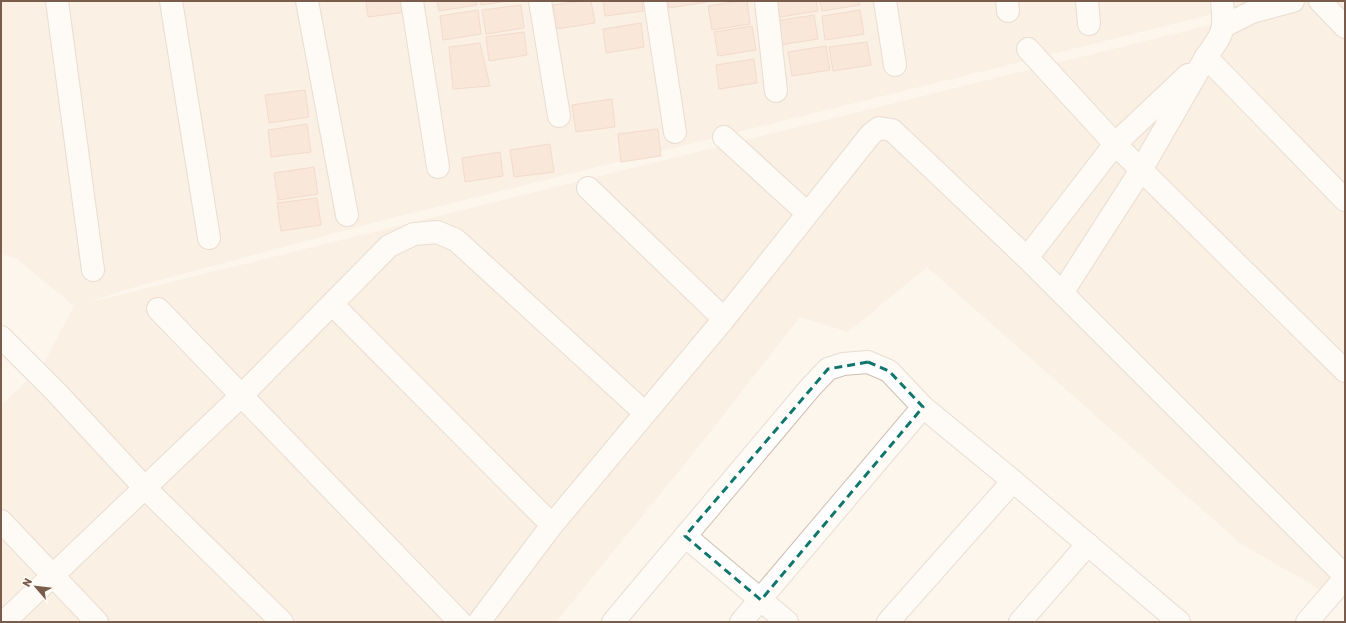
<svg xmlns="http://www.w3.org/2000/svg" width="1346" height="623" viewBox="0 0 1346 623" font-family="Rubik,sans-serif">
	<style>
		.residential { fill: #f5e8da }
		.building { fill: #f3d5c3; stroke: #e6bba3 }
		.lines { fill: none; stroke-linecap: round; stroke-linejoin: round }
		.minor-casing { stroke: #d1beb0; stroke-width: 24 }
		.minor { stroke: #fff; stroke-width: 22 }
		.marked { fill: none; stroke: #0f766e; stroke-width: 3; stroke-dasharray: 8 5; stroke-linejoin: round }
	</style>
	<rect width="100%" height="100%" fill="#fdf6ec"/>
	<polygon class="residential" points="1,1 1265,1 388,219 141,285 83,304 1307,1 1345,1 1345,584 1333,597 1240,543 927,267 848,332 800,317 696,450 556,622 1,622 1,405 42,367 74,306 17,259 1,254"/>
	<g class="building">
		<polygon points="366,1 406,1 407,12 368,17"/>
		<polygon points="437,1 476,1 477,5 439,11"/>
		<polygon points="480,1 508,1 481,5"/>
		<polygon points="582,1 591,1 595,23 556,29 553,5"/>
		<polygon points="603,1 642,1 643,11 605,16"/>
		<polygon points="668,1 707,1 707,2 669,8"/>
		<polygon points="740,1 747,1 750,24 712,30 708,6"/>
		<polygon points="777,1 816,1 818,11 780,17"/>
		<polygon points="820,1 859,1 860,5 822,11"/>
		<polygon points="521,5 524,28 486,34 482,10"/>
		<polygon points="478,10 481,34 443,40 440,16"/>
		<polygon points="860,10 864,34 825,40 822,16"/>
		<polygon points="814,15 818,39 780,45 776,21"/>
		<polygon points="641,23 644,47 606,53 603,29"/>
		<polygon points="752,26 756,50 718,56 714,32"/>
		<polygon points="524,32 527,55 489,61 486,37"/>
		<polygon points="867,42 871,65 833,71 829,47"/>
		<polygon points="480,43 490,86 453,89 449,47"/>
		<polygon points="826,46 830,70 792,76 788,52"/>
		<polygon points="754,59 757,83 719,89 716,65"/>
		<polygon points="305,90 309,117 269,123 265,95"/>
		<polygon points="612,99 615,127 576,132 572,105"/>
		<polygon points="307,124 311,152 271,157 268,130"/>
		<polygon points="658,129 661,156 621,162 618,134"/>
		<polygon points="550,144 554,172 514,177 510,150"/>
		<polygon points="500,152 503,176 465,182 462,158"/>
		<polygon points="314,167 318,194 278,200 274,173"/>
		<polygon points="317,198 321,225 281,231 277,203"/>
	</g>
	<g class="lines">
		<g class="minor-casing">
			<g id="minor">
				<polyline points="57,1 93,270"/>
				<polyline points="171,1 209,238"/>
				<polyline points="307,1 347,215"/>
				<polyline points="412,1 438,167"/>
				<polyline points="540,1 559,116"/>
				<polyline points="655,1 675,132"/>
				<polyline points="766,1 776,91"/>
				<polyline points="885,1 895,65"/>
				<polyline points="1007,1 1008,11"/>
				<polyline points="1087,1 1089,24"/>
				<polyline points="1320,1 1345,27"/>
				<polyline points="1224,26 1252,12 1293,1"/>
				<polyline points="1028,49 1115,144 1345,371"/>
				<polyline points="1206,57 1345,200"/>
				<polyline points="724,137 807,213"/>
				<polyline points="588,188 724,319"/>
				<polyline points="1027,258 1115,144 1188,75"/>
				<path d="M1062,293L1141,170L1206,57C1224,32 1225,31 1222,1"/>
				<polyline points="333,305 552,525"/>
				<polyline points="158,309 460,622"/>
				<polyline points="1,337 56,392 144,487 282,622"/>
				<polyline points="1,521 97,622"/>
				<polyline points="685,536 787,622"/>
				<polyline points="4,622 242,395 389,246 414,234 437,232 456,240 645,413"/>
				<polyline points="479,622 552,525 724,319 871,134 879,128 892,130 1027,258 1345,576"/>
				<polyline points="613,622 810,388 828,369 843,364 868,362 889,371 923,407 1013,481 1179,622"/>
				<polyline points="741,622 923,407"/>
				<polyline points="888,622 1013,481"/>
				<polyline points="1020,622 1088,544"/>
				<polyline points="1307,622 1345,578"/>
			</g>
		</g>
		<use href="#minor" class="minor"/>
	</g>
	<path d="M0 0H1346V623H0ZM868,362L889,371L923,407L761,600L685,536L828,369Z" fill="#fdf6ec" fill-opacity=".55" fill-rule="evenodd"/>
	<path class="marked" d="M868,362L889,371L923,407L761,600L685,536L828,369Z"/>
	<rect width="1346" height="623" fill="none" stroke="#7a5c4d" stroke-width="4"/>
	<g transform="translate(36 587) rotate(298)" stroke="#fffaf3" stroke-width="3" paint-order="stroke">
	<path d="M0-3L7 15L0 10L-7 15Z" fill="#7a5c4d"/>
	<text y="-6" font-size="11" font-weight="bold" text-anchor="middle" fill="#7a5c4d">N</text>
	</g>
</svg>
